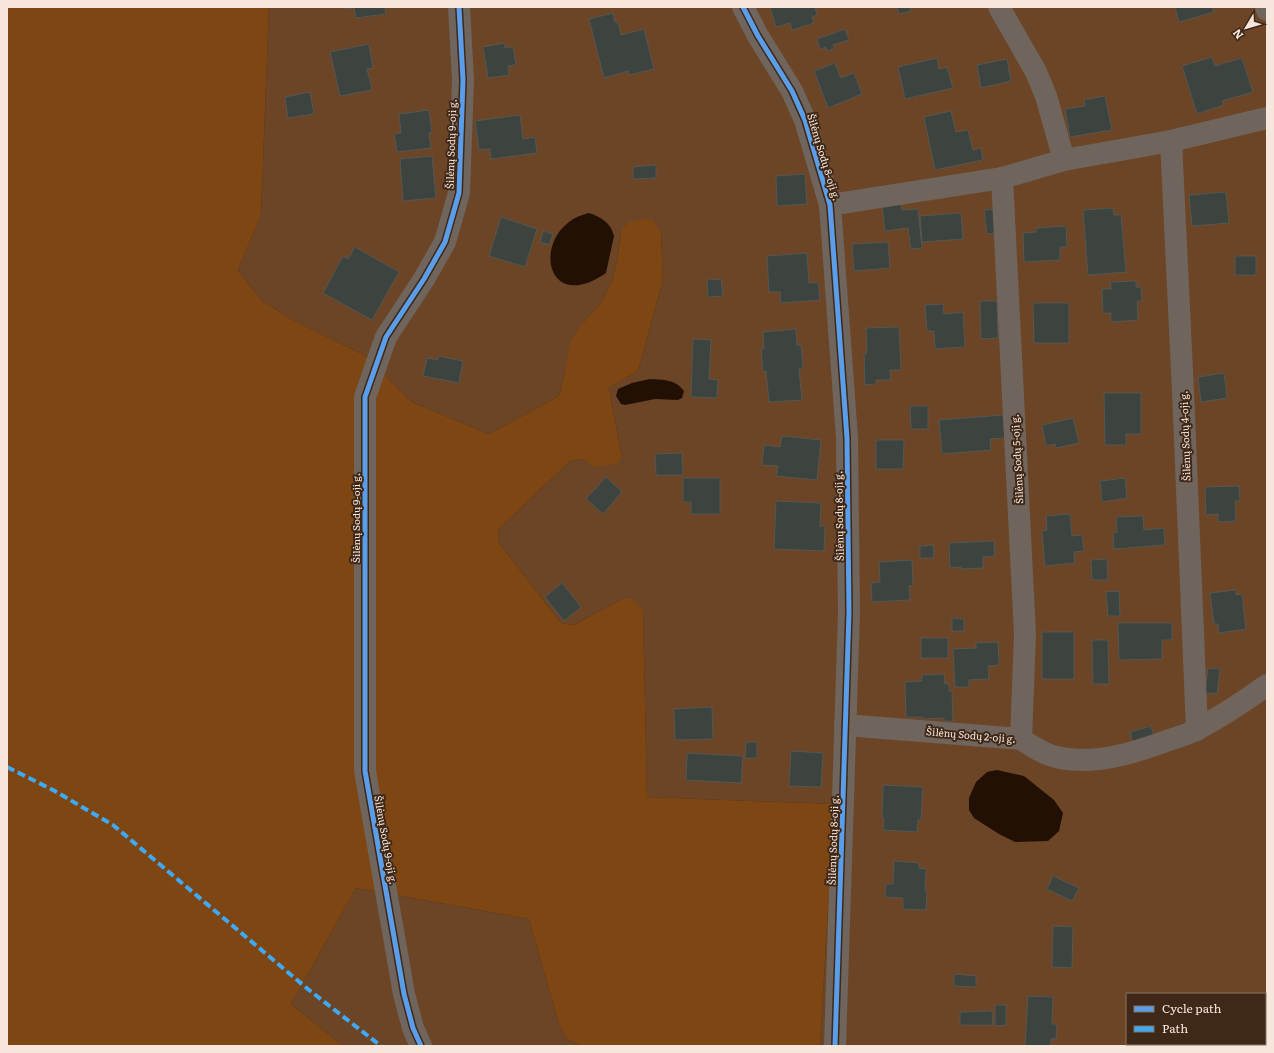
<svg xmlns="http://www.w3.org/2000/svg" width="1274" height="1053" viewBox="0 0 1274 1053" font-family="Literata,serif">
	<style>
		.green { fill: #6c4527; fill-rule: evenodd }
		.forest { fill: #7e4613 }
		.water { fill: #231004 }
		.building { fill: #3d433e; stroke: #555752 }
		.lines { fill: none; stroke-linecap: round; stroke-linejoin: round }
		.minor { stroke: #70655d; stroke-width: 22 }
		.quiet { stroke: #3fa9f5; stroke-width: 4; stroke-dasharray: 8 4; stroke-linecap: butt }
		.cycleway-casing { stroke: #3f2817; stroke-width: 8 }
		.cycleway { stroke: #5a9eea; stroke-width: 5 }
		.labels { text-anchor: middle; stroke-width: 4; stroke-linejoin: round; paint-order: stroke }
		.street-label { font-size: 10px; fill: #f6e6db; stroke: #3f2817 }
	</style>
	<rect width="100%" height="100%" fill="#362920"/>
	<g class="green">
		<path d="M269,7H1267V1046H820L834,804L647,797L643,610L622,599L574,625L561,623L499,543L498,530L570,461L584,459L622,458L609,388L638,371L663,280L661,233L621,230L617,262L612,281L601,303L582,324L565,372L559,396L489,434L412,402L364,355L293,320L261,300L238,270L261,215ZM1127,994H1265V1044H1127Z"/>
		<polygon points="356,888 529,919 559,1024 566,1038 579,1045 587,1046 343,1046 291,1004"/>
	</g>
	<polygon class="forest" points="7,7 269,7 261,215 238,270 261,300 293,320 364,355 412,402 489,434 559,396 565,372 570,342 582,324 601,303 612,281 617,262 621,230 631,221 652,219 661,233 663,280 638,371 609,388 622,458 616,464 595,467 584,459 570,461 498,530 499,543 561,623 574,625 622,599 632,599 643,610 647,797 834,804 820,1046 587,1046 579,1045 566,1038 559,1024 529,919 356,888 291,1004 343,1046 7,1046"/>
	<g class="water">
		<path d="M589,213C601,217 611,223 614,236L606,273C541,318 530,226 589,213Z"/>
		<path d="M650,379C664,380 675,379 684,391L682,398L678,400L655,399L625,405L621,404L616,396L618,389L632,383Z"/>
		<polygon points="997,770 1024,776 1054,800 1063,813 1059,831 1048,841 1015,842 999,834 974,818 969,810 969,798 976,782 987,772"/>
	</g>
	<g class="building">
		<polygon points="346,7 385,7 386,14 356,18 354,8 346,9"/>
		<polygon points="770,7 815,7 817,15 812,17 814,23 792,30 790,23 776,27"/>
		<polygon points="897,7 912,7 910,7 911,11 899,14"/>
		<polygon points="1175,7 1212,7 1214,12 1179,22"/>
		<polygon points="613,13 615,22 618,22 621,35 644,29 654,69 629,75 628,71 604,78 589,19"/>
		<polygon points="845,29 849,40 833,45 834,49 827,51 826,47 820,49 817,39"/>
		<polygon points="504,43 505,48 513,47 516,65 508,66 509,75 488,78 483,47"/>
		<polygon points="369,44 373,68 367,69 372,90 340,96 330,52"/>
		<polygon points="1212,57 1215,66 1242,58 1253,92 1222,101 1224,105 1197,114 1182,66"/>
		<polygon points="937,58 939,69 947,67 953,88 905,99 898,67"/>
		<polygon points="1007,59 1011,81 981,88 977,65"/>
		<polygon points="835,63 841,78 854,73 862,94 828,108 814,71"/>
		<polygon points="310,92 314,114 288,118 285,97"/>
		<polygon points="1105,96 1112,130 1070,137 1065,109 1085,106 1084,100"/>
		<polygon points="429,110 432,133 429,133 431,148 397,152 394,134 401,133 399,114"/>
		<polygon points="951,111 956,132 968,130 973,150 981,148 983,160 935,170 924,117"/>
		<polygon points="520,115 523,139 535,137 537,153 491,159 490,149 479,150 475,121"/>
		<polygon points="432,156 436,198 403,201 400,159"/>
		<polygon points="656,165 656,178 633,179 633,167"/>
		<polygon points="805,174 807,204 777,206 776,176"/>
		<polygon points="1226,192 1229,223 1192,226 1189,195"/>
		<polygon points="901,204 902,210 918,209 922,248 911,249 908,228 885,231 882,206"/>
		<polygon points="1113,208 1114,215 1121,215 1126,272 1088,275 1083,210"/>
		<polygon points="997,209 1000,233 987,234 984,210"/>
		<polygon points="961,213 963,239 922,242 920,216"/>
		<polygon points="501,217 537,229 525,267 489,256"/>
		<polygon points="1066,226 1067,247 1060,247 1060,260 1024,262 1023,233 1036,232 1036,228"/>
		<polygon points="543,231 553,234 549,245 540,242"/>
		<polygon points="888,242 890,268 854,271 852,244"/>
		<polygon points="355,247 399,272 372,320 323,293 343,256 348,259"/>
		<polygon points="807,253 809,283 818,282 820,300 781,303 780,292 769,292 767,256"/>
		<rect x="1235" y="256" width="21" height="19"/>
		<polygon points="721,279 723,296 708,297 707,280"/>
		<polygon points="1136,281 1136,287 1141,287 1142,301 1137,301 1138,320 1111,322 1111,313 1103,313 1102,289 1111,289 1110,282"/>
		<polygon points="980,301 997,301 998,338 981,339"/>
		<polygon points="1033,303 1069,303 1069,343 1034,343"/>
		<polygon points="943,304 944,314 963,312 965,347 935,349 934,331 927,331 925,305"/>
		<polygon points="899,327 901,370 890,370 891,380 876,380 876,384 865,385 864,354 867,353 866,328"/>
		<polygon points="796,329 797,345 801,345 803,368 799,369 802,400 769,402 766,371 763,372 761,349 764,349 763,332"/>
		<polygon points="693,339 711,340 709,379 718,380 717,398 691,397"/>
		<polygon points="438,356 463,361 459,383 423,376 427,358 438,360"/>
		<polygon points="1224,373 1227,398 1201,402 1198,377"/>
		<polygon points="1104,393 1141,393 1141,434 1126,434 1126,445 1105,445"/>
		<polygon points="910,406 928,406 928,429 911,429"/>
		<polygon points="1003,415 1005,438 990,439 991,450 942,454 939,420"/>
		<polygon points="1073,418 1079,443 1056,448 1055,444 1046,446 1042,425"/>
		<polygon points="782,436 821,440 817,480 776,476 778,466 762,465 764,445 780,447"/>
		<polygon points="876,440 904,440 903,469 876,469"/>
		<polygon points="682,453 683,475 656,475 655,454"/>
		<polygon points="606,477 622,492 603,514 586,499"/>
		<polygon points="683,478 720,478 720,514 691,514 691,502 683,502"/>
		<polygon points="1125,478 1127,498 1102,502 1100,481"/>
		<polygon points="1239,486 1240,501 1235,501 1236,521 1218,522 1218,514 1206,515 1205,487"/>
		<polygon points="776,501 821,503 820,526 825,526 824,551 774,549"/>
		<polygon points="1070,514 1072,536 1082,535 1084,551 1074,552 1075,563 1045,566 1042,531 1047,530 1046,516"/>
		<polygon points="1143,516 1144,530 1164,528 1165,545 1114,549 1113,533 1117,532 1116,517"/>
		<polygon points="994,541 995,556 983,557 983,568 961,569 961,567 950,568 949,543"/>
		<polygon points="933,545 934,558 920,558 920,546"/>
		<polygon points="1107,559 1108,580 1092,580 1091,560"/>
		<polygon points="912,560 913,585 909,586 910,600 872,602 871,583 880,582 879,562"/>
		<polygon points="562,583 581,607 564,621 545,597"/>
		<polygon points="1236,590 1236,595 1242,594 1246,629 1219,633 1218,624 1214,624 1210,593"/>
		<polygon points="1119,591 1120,616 1108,616 1106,592"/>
		<polygon points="952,618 964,619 964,631 952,631"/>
		<polygon points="1118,623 1172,623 1172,640 1162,640 1162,659 1119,660"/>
		<rect x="1042" y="632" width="32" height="47"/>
		<rect x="921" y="638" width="27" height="20"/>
		<polygon points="1092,640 1108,640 1109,684 1093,684"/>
		<polygon points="998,642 999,665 988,666 989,679 969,680 969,687 955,687 953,649 976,648 976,643"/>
		<polygon points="1208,668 1220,669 1217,694 1205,693"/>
		<polygon points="944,674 945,684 949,684 949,691 952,691 953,721 944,721 944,718 923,719 923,717 906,717 905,682 922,681 922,675"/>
		<polygon points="712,707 713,739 675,740 674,709"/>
		<polygon points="1151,726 1154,736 1133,743 1130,732"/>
		<polygon points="746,742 757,742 757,758 745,758"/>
		<polygon points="791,751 823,753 821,787 789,786"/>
		<polygon points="687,753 743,756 741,783 686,780"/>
		<polygon points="883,785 923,787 921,820 918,820 917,832 883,830 884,818 882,817"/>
		<polygon points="894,861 919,863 919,868 926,869 925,891 927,891 926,910 903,909 903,898 885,897 886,884 893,884"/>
		<polygon points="1053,876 1079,888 1072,901 1047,889"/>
		<polygon points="1053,926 1073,927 1072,968 1052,967"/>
		<polygon points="954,974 976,976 976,987 954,986"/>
		<polygon points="1028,996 1053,997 1052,1024 1057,1024 1056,1039 1051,1039 1051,1046 1025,1046"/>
		<polygon points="995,1005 1006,1005 1006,1025 995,1026"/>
		<polygon points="992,1011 993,1025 960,1025 960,1012"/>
	</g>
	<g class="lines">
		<g class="minor">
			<polyline points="743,7 758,36 792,91 805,120 830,205 847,438 849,612 835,1046"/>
			<polyline points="999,7 1036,72 1046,96 1064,160"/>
			<polyline points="1266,7 1267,10"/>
			<polyline points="1171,141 1183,392 1197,730"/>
			<polyline points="1002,178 1025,634 1021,739"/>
			<polyline points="830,205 1002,178 1064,160 1171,141 1267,118"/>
			<path d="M845,725L1021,739C1032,746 1043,754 1056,757C1094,766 1134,753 1169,740C1179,737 1189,734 1198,729C1222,716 1245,701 1267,685"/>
			<polyline points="421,1046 413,1028 404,994 365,771 365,397 386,337 424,279 445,242 459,193 463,80 459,7"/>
		</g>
		<polyline class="quiet" points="7,767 53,790 113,825 309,990 381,1046"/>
		<g class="cycleway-casing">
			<g id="cycleway">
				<polyline points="743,7 758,36 792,91 805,120 830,205 847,438 849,612 835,1046"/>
				<polyline points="421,1046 413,1028 404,994 365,771 365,397 386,337 424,279 445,242 459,193 463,80 459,7"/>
			</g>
		</g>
		<use href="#cycleway" class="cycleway"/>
	</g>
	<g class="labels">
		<g class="street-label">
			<text transform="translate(451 144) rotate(-88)" y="4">Šilėnų Sodų 9-oji g.</text>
			<text transform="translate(824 157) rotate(73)" y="4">Šilėnų Sodų 8-oji g.</text>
			<text transform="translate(1185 436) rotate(-92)" y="4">Šilėnų Sodų 4-oji g.</text>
			<text transform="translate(1017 459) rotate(-93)" y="4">Šilėnų Sodų 5-oji g.</text>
			<text transform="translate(839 516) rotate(-91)" y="4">Šilėnų Sodų 8-oji g.</text>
			<text transform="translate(356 518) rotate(-90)" y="4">Šilėnų Sodų 9-oji g.</text>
			<text transform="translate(971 735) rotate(5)" y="4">Šilėnų Sodų 2-oji g.</text>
			<text transform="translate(386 840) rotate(80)" y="4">Šilėnų Sodų 9-oji g.</text>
			<text transform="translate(833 840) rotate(-88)" y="4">Šilėnų Sodų 8-oji g.</text>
		</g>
	</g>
	<rect width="1274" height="1053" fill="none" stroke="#f6e6db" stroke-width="16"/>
	<rect x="1126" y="993" width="140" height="52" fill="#3f2817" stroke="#887465"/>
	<rect x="1134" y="1006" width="20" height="6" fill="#5a9eea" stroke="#887465"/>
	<text x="1162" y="1013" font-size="12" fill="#f6e6db">Cycle path</text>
	<rect x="1134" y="1026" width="20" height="6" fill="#3fa9f5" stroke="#887465"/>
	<text x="1162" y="1033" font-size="12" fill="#f6e6db">Path</text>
	<g transform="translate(1246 28) rotate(232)" stroke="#3f2817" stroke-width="3" paint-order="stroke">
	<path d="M0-3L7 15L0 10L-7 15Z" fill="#f6e6db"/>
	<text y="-6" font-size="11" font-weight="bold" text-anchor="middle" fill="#f6e6db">N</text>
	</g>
</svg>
